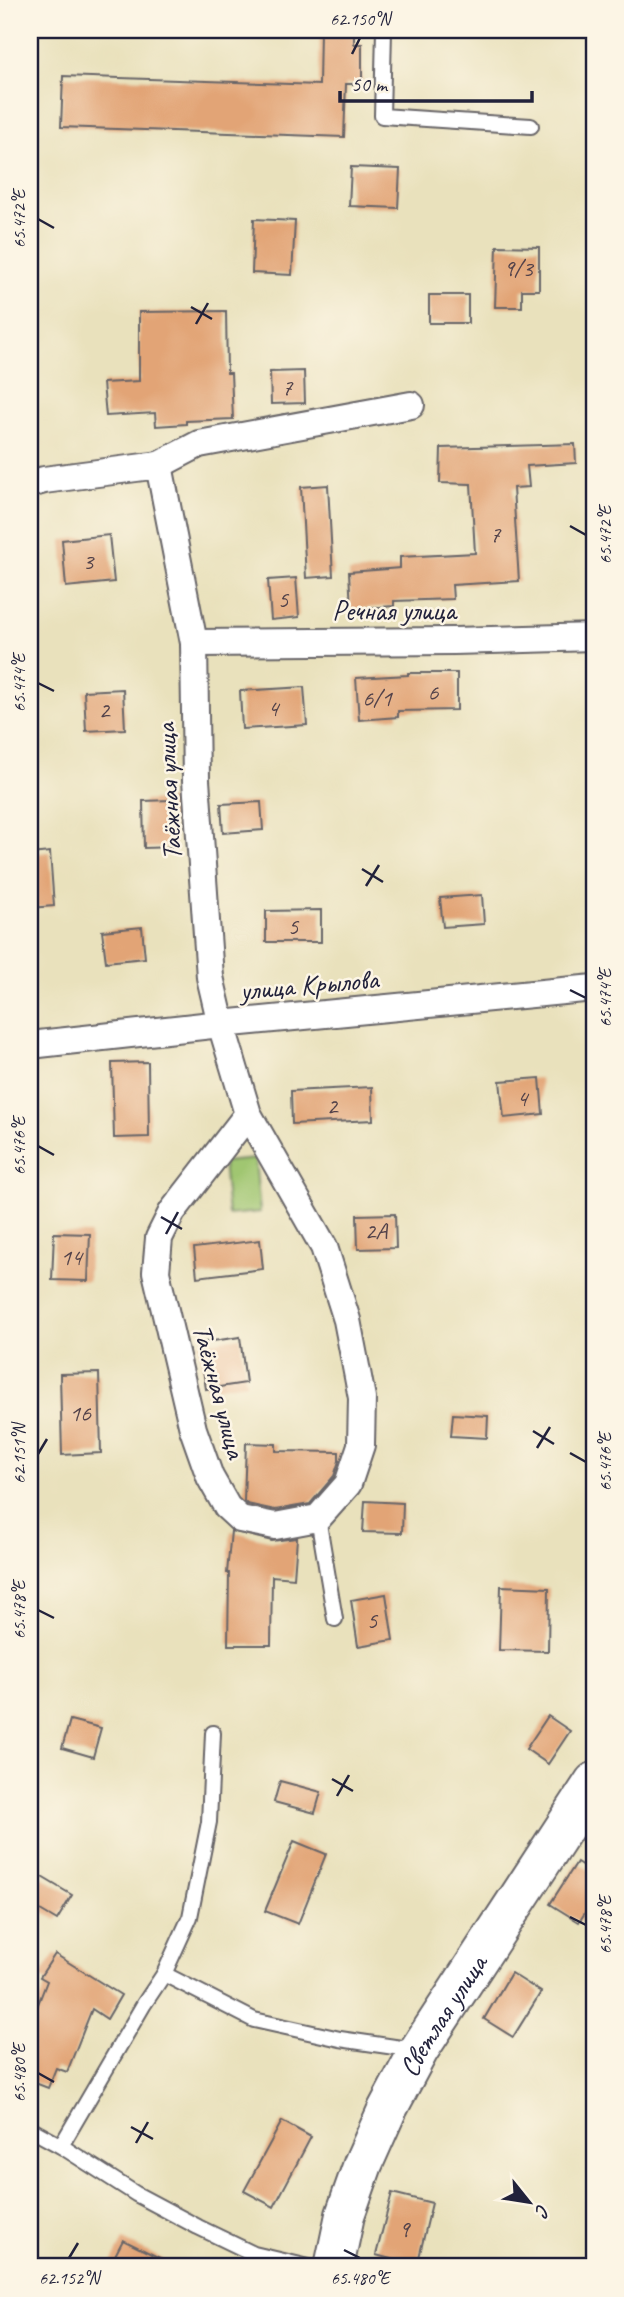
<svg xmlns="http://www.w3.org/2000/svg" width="624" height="2297" viewBox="0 0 624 2297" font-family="Caveat,sans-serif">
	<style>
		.green { fill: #a0c671; stroke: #617456; stroke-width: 2 }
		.building { fill: #e2a476 }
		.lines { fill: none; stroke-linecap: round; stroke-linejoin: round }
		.lane-casing { stroke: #686568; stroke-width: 18 }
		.street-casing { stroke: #686568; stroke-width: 30 }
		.secondary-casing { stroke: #686568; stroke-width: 42 }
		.lane { stroke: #fff; stroke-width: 14 }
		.street { stroke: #fff; stroke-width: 26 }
		.secondary { stroke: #fff; stroke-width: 38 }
		.ticks { fill: none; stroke: #22223b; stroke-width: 2.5 }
		.labels { text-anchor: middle; stroke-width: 5; stroke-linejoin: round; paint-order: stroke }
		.number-label { font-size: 24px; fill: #52424a }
		.street-label { font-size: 28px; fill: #22223b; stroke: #fcf5e5 }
		.neatline { fill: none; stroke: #22223b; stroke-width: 2.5 }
		.ticks-label { font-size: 18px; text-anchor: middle; fill: #22223b }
	</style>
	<rect width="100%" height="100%" fill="#fcf5e5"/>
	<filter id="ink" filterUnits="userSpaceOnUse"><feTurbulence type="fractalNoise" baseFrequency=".0143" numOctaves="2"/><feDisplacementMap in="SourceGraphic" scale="14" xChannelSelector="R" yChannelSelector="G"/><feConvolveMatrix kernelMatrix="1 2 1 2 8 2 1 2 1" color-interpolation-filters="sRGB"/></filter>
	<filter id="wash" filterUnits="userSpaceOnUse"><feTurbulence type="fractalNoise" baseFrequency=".00686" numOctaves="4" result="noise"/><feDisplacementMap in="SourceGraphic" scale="28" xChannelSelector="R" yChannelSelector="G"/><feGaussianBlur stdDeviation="1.57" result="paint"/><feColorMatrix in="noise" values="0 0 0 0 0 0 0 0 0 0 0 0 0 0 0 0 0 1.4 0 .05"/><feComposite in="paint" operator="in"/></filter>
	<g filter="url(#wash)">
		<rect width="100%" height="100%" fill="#e9e1bc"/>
		<polygon class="green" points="255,1159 260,1212 228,1215 223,1162"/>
		<g id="blocks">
			<g class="building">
				<polygon points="320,30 354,30 354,44 362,44 362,84 346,84 344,137 61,127 63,76 319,85"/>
				<polygon points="351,167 400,169 398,208 349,206"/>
				<polygon points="254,219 295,221 292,275 252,273"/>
				<polygon points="497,246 539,247 539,290 522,290 522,307 495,307"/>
				<rect x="429" y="295" width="39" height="28"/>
				<polygon points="226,311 227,373 231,373 233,419 186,421 186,424 156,426 155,413 106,416 103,383 139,381 139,312"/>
				<polygon points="304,371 305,403 271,404 270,372"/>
				<polygon points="575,444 576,463 527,466 529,487 513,488 519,581 452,585 453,599 394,601 394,606 351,609 349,572 400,568 400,557 475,553 471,484 440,483 441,448"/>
				<polygon points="328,485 333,576 306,578 301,487"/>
				<polygon points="109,535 114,582 66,587 62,540"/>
				<polygon points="296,578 299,617 271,620 268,580"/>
				<polygon points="408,673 457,673 457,710 398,711 398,717 359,720 356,678 408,675"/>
				<polygon points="304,687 307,725 242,729 240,691"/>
				<polygon points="123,689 125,729 86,731 84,691"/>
				<polygon points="171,800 173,847 144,848 143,801"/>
				<polygon points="261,802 263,830 223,833 221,804"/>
				<polygon points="50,852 54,906 30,908 30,854"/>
				<polygon points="482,895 484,924 443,927 440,898"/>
				<polygon points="321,910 321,942 266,942 266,911"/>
				<polygon points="142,927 145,958 106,962 102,931"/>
				<polygon points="148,1062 149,1137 114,1138 112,1063"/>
				<polygon points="540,1078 543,1114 504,1118 500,1081"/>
				<polygon points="372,1087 373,1120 292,1124 291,1091"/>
				<polygon points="395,1214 396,1248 358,1249 357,1215"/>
				<polygon points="54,1233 90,1234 88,1281 52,1280"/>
				<polygon points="260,1240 263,1269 197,1277 194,1248"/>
				<polygon points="240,1337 246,1383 206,1389 199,1343"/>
				<polygon points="99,1373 101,1453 62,1455 60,1374"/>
				<polygon points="453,1414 488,1416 487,1438 451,1436"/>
				<polygon points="246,1443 276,1444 276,1451 339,1452 339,1461 334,1476 310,1504 275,1510 247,1504 244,1501"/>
				<polygon points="365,1501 403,1503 402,1533 363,1532"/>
				<polygon points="231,1531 272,1541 297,1538 294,1578 272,1576 271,1645 228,1645 229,1573 227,1573"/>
				<polygon points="501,1586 549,1588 548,1651 499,1650"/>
				<polygon points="386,1594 393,1640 358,1646 351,1600"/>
				<polygon points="548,1716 570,1731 548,1764 526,1749"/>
				<polygon points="70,1720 101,1728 93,1757 62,1748"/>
				<polygon points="280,1781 321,1792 315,1813 274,1802"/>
				<polygon points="294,1841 326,1854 298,1924 265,1911"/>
				<polygon points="577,1862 594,1873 594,1899 579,1922 550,1904"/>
				<polygon points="30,1870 72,1895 57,1920 30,1904"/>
				<polygon points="55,1954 121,1995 107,2019 92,2009 67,2072 56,2068 48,2088 30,2081 30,2025 47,1981 40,1977"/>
				<polygon points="511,1973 541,1992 513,2037 484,2019"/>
				<polygon points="282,2121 311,2137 274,2207 244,2191"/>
				<polygon points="392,2193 432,2203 417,2266 376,2255"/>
				<polygon points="123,2240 178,2267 109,2267"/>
			</g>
		</g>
	</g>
	<g filter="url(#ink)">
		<use href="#blocks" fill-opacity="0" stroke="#686568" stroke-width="2"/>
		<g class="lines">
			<g class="lane-casing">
				<g id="lane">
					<polyline points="384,30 382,116 531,126"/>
					<polyline points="318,1518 335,1619"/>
					<polyline points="164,1974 254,2020 340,2039 415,2050"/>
					<polyline points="30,2129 61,2146 136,2194 198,2227 254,2254 309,2267"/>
					<polyline points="61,2146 144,2004 164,1974 190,1917 209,1822 213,1733"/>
				</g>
			</g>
			<g class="street-casing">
				<g id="street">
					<polyline points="159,465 199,444 411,405"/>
					<polyline points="30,484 44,480 159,465 194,643 196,780 210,977 221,1024 248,1114 324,1247 347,1320 362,1398 361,1445 348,1484 318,1518 275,1526 240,1519 227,1507 210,1477 193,1429 156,1272 159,1238 172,1212 248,1114"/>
					<polyline points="194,643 454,641 594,637"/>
					<polyline points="30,1045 221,1024 594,988"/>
				</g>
			</g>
			<g class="secondary-casing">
				<g id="secondary">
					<path id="s1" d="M334,2267L345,2215L363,2164L387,2110L419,2050L594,1782"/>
				</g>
			</g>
			<use href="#lane" class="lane"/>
			<use href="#street" class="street"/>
			<use href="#secondary" class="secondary"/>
		</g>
	</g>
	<path class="ticks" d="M352,54L360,38M38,219L54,228M191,307L212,319M196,324L208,303M570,526L586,535M38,683L54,691M362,869L383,882M366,886L379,865M570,990L586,998M38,1146L54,1155M161,1217L182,1229M166,1234L178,1212M533,1431L554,1444M537,1448L550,1427M570,1453L586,1462M38,1454L47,1439M38,1610L54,1618M332,1779L353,1791M337,1796L349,1775M570,1917L586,1925M38,2073L54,2082M131,2127L153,2139M136,2143L148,2122M344,2250L360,2258M69,2258L78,2243"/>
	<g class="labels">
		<g class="number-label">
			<text x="518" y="276">9/3</text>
			<text x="287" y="395">7</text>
			<text x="495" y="542">7</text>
			<text x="88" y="569">3</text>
			<text x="283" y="607">5</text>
			<text x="433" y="700">6</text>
			<text x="377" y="706">6/1</text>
			<text x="273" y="716">4</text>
			<text x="104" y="718">2</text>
			<text x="293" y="934">5</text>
			<text x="522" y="1106">4</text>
			<text x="332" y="1114">2</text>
			<text x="376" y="1239">2А</text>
			<text x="71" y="1265">14</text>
			<text x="80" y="1421">16</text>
			<text x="372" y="1628">5</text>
			<text x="404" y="2237">9</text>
		</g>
		<g class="street-label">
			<text x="394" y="620">Речная улица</text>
			<text transform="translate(168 792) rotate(-93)" y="10">Таёжная улица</text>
			<text transform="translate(309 984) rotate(-5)" y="10">улица Крылова</text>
			<text transform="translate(220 1391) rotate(75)" y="10">Таёжная улица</text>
			<text dy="10" stroke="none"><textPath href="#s1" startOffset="276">Светлая улица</textPath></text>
		</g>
	</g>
	<rect width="624" height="2297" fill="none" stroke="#fcf5e5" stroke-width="77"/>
	<g transform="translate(529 2202) rotate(120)" stroke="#fcf5e5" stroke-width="5" paint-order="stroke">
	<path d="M0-5L12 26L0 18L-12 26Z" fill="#22223b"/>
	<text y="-10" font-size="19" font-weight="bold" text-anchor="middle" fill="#22223b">С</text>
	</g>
	<path d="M340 91v10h192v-10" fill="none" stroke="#22223b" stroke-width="3.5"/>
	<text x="351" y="91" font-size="21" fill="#22223b" stroke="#fcf5e5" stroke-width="5" paint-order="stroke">50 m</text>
	<rect x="38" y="38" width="548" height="2220" class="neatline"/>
	<g class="ticks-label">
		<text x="360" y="25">62.150°N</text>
		<text transform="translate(19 219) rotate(-90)" y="6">65.472°E</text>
		<text transform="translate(605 535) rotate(-90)" y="6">65.472°E</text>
		<text transform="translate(19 683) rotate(-90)" y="6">65.474°E</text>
		<text transform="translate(605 998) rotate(-90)" y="6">65.474°E</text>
		<text transform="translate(19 1146) rotate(-90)" y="6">65.476°E</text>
		<text transform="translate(19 1454) rotate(-90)" y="6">62.151°N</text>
		<text transform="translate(605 1462) rotate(-90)" y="6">65.476°E</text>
		<text transform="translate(19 1610) rotate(-90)" y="6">65.478°E</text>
		<text transform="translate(605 1925) rotate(-90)" y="6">65.478°E</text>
		<text transform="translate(19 2073) rotate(-90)" y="6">65.480°E</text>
		<text x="69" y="2284">62.152°N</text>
		<text x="360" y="2284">65.480°E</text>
	</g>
</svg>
